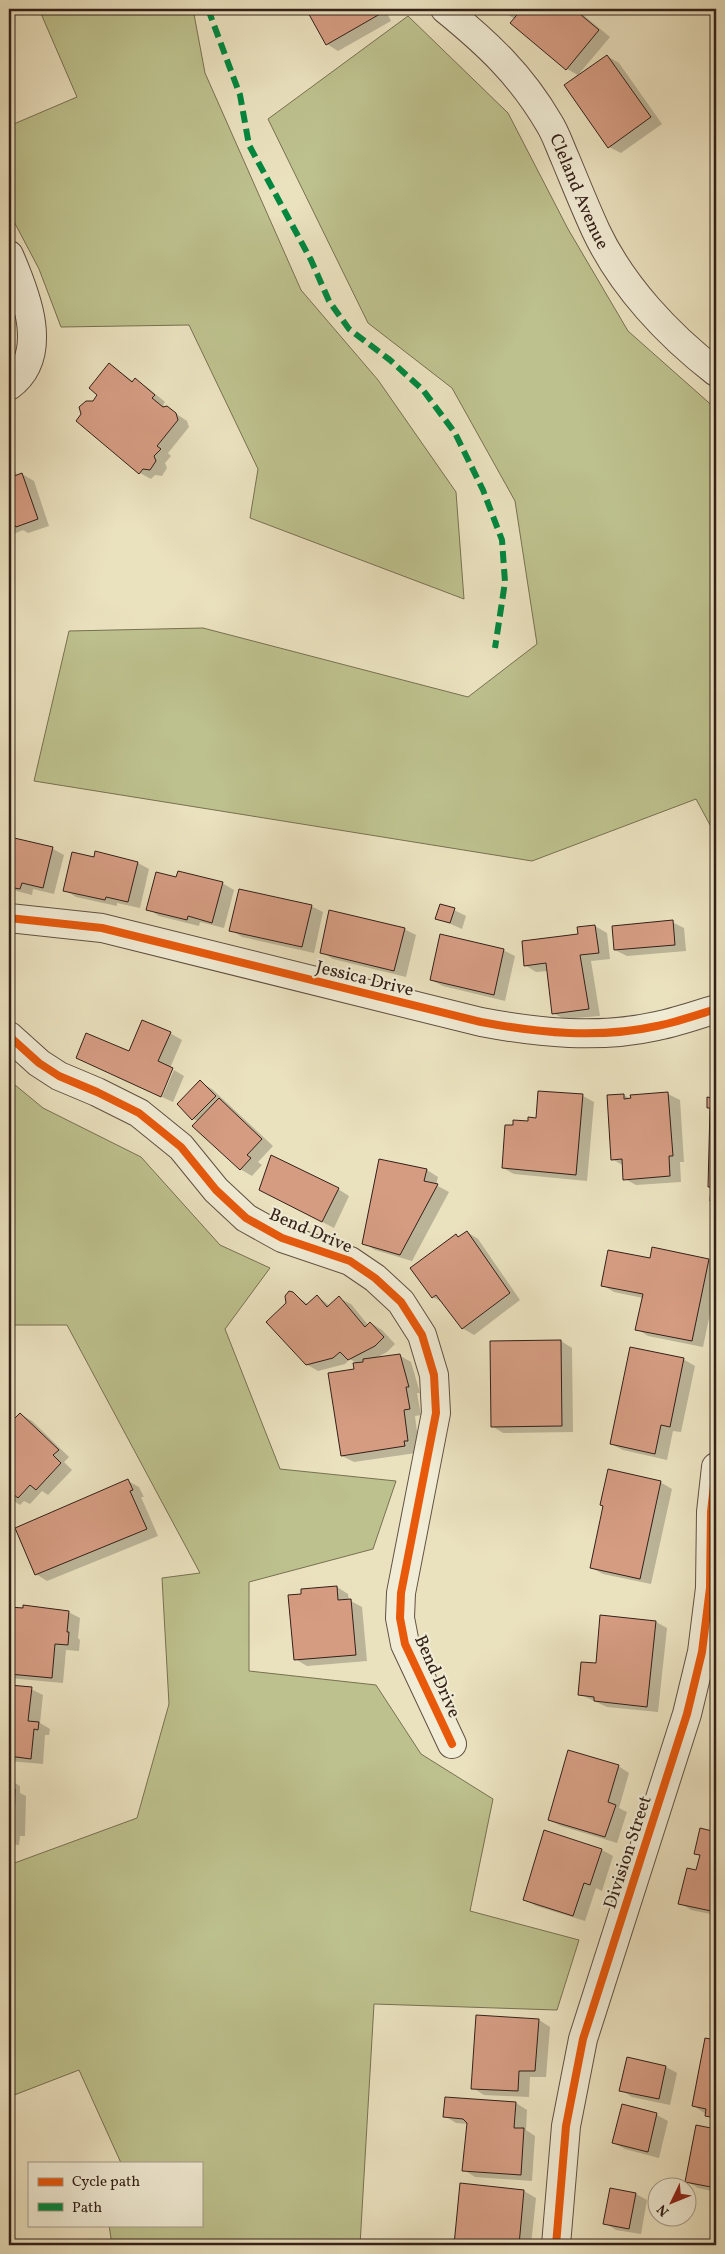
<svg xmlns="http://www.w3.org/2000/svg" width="725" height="2254" viewBox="0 0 725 2254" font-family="Vollkorn,serif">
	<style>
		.green { fill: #bdc18d; stroke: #787052 }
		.shadow { fill: #0003 }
		.building { fill: #d59c82; stroke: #332018 }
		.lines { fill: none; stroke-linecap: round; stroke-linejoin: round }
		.minor-casing { stroke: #615042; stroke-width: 30 }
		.minor { stroke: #f1ecd5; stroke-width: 28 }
		.quiet { stroke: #00873e; stroke-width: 6; stroke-dasharray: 12 6; stroke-linecap: butt }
		.cycleway-casing { stroke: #f1ecd5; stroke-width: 11 }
		.cycleway { stroke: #e8590c; stroke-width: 8 }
		.labels { text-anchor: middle; stroke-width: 4.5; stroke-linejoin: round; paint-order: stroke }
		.street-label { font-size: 18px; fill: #332018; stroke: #f1ecd5 }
	</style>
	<rect width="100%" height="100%" fill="#eae1be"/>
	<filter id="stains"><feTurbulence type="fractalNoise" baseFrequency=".004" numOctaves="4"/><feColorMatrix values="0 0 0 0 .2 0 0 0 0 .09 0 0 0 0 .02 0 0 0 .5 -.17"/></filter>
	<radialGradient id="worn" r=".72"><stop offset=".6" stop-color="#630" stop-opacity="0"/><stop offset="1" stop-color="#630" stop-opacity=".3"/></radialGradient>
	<g class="green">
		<polygon points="39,9 193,9 205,73 301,290 378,380 456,492 464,599 250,518 258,469 189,325 61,327 39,269 9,212 9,126 77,97"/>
		<polygon points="408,16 508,113 568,229 628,331 716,409 716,836 696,799 532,861 34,781 69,631 203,628 468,697 537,644 515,501 452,388 368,323 268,119"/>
		<polygon points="9,1080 43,1108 141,1157 220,1245 270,1268 225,1329 280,1469 396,1481 373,1549 249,1582 249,1671 376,1685 421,1754 493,1799 470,1911 579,1940 557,2010 374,2004 360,2245 112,2245 109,2225 201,2225 201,2163 121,2163 79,2070 9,2097 9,1865 137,1818 169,1704 162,1578 200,1573 67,1325 9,1325"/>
	</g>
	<g class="shadow">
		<polygon points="308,9 385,9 391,21 338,51 327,44"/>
		<polygon points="498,9 576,9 610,37 578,75 567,69 515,19"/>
		<polygon points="607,56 619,63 662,124 621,153 609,147"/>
		<polygon points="9,89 12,95 9,97"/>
		<polygon points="110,364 134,382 135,380 147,387 165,402 163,405 187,421 189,427 168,453 171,456 165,463 167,468 162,476 155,475 151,479 140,473 94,402 99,395"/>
		<polygon points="9,453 17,476 22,474 34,481 49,526 28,533 23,530 9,536"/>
		<polygon points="11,839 53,849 64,855 54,894 33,889 32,895 9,889 9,846"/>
		<polygon points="96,852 138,863 149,869 140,908 117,903 117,906 76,897 65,890 95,858"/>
		<polygon points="177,879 222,883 234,890 224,928 200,922 199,926 159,916 148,909"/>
		<polygon points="311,906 323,912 314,953 242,937 231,930"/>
		<polygon points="454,910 466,916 462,929 437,918"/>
		<polygon points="672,922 684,928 686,951 627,956 615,950"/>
		<polygon points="595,926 607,933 610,959 591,961 600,1016 564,1019 553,1013 548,971 536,972 525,965"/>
		<polygon points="404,929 416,935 406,977 333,959 321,952"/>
		<polygon points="503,950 515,956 505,1001 443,986 431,980"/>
		<polygon points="170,1033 182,1040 170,1068 129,1053"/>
		<polygon points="174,1070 184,1076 173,1102 162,1097"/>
		<polygon points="200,1082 212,1089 273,1146 258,1162 262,1165 252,1176 240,1169 198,1121 193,1119"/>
		<polygon points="714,1090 716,1090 716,1203 712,1200 712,1109 708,1107 713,1099"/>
		<polygon points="668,1094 680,1100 684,1162 680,1162 681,1182 636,1185 625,1179 624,1166 612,1159 624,1095 632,1100 632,1096"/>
		<polygon points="583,1096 594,1102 587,1181 514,1174 503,1168 514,1127 537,1120"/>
		<polygon points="427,1170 438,1177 436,1185 449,1192 412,1261 375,1250 364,1243"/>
		<polygon points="338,1189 349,1196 334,1228 272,1196"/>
		<polygon points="467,1232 478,1239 520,1300 474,1335 462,1328 445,1304 433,1297 459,1238"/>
		<polygon points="651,1259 708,1260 716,1264 716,1285 703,1347 648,1336 637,1329 643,1298 614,1292 602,1285"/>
		<polygon points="291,1292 308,1304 317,1296 330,1306 339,1298 351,1304 368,1325 371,1323 382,1330 395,1344 387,1352 376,1358 399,1355 411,1362 420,1393 417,1393 421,1415 415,1416 419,1447 415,1447 416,1453 354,1462 342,1456 355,1370 358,1364 350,1359 345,1364 318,1371 306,1364 288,1303"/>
		<polygon points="561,1341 572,1348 573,1432 503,1433 492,1426"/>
		<polygon points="683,1359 695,1366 681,1432 673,1431 667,1460 623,1450 611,1444"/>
		<polygon points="20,1414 32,1421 69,1457 64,1462 72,1470 48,1495 42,1491 30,1504 24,1501 20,1505 9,1498 9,1426"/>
		<polygon points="128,1481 139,1487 144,1497 141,1497 158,1536 47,1581 36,1574"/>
		<polygon points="660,1482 672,1489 651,1584 603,1574 592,1568 604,1506"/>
		<polygon points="337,1587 348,1594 349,1600 362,1607 367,1661 307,1666 295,1659"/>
		<polygon points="9,1609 68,1612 80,1618 78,1638 80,1640 79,1651 66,1650 63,1683 9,1678"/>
		<polygon points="656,1622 667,1628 658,1712 607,1707 579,1694 597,1665"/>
		<polygon points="9,1686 31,1689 43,1695 40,1723 50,1729 49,1735 45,1735 43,1764 9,1761"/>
		<polygon points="618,1766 629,1773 619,1808 627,1812 617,1843 561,1826 549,1820"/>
		<polygon points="9,1779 20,1786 20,1793 26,1796 25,1836 20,1836 19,1845 9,1844"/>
		<polygon points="701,1830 716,1833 716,1915 691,1910 680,1903 697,1872 701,1856 695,1853"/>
		<polygon points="545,1832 602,1850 613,1856 602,1891 596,1888 585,1921 536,1906 524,1899"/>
		<polygon points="539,2020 550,2027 546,2077 530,2077 529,2097 484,2095 473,2088"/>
		<polygon points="706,2039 716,2041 716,2121 694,2106"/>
		<polygon points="628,2058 666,2067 677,2073 670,2105 632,2097 621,2090"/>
		<polygon points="516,2103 527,2110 526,2130 535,2136 532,2181 475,2177 464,2170 468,2124 456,2123 445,2116"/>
		<polygon points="623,2106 657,2115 668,2121 659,2158 625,2149 614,2143"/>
		<polygon points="697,2127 716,2130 716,2192 698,2188 686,2181"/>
		<polygon points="461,2184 524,2191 536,2198 531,2245 455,2245"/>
		<polygon points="636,2194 647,2200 641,2234 616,2230 605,2223"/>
	</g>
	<g class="building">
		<polygon points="306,9 377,9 380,14 326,45"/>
		<polygon points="522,9 574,9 599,30 566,70 510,23"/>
		<polygon points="607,55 651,117 608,148 564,85"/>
		<polygon points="109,363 132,382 135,378 155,395 152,398 163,407 167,406 176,413 178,420 157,446 161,449 154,456 156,461 150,470 143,469 139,474 76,421 81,414 79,407 86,401 93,401 97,395 89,388"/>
		<polygon points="22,473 38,519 16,527 13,523 9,525 9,478"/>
		<polygon points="10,837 53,847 43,888 22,883 20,889 9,887"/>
		<polygon points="95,851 138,862 128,902 106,897 105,900 63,891 72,852 94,857"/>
		<polygon points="178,871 223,882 212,923 188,916 187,920 146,910 156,872 176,877"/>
		<polygon points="239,889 312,905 302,947 229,931"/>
		<polygon points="440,904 455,908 450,923 435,919"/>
		<polygon points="329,910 405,928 394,971 320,953"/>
		<polygon points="673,920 675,945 614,950 612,926"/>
		<polygon points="595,925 599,953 580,955 589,1009 552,1014 546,963 524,966 522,941 578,934 577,927"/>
		<polygon points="440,934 504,949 494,995 430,980"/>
		<polygon points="142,1020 171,1032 158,1061 173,1068 161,1097 76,1058 86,1033 129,1051"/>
		<polygon points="200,1080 216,1096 192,1120 177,1104"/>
		<polygon points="713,1089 716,1089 716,1201 710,1201 711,1187 708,1187 710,1108 707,1108 707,1097 712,1098"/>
		<polygon points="538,1091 583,1094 576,1175 502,1168 505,1125 513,1125 513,1120 528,1121 528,1117 536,1118"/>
		<polygon points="668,1092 673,1156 669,1156 670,1176 623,1180 622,1159 611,1160 607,1095 624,1094 624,1099 631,1098 630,1095"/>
		<polygon points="219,1098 262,1139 247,1155 251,1158 240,1170 192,1126"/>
		<polygon points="271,1155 339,1188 322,1222 259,1190"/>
		<polygon points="379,1159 427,1169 424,1181 438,1184 400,1255 362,1244"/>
		<polygon points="467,1231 510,1293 462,1329 436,1295 432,1298 410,1268 456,1234 458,1237"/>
		<polygon points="652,1247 709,1259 692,1341 635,1330 643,1294 601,1286 608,1250 650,1258"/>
		<polygon points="289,1291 293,1292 306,1305 317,1295 327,1307 339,1296 365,1327 370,1322 384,1337 375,1346 348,1360 340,1352 333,1358 306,1365 266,1322 286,1303 285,1296"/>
		<polygon points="561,1340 562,1426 491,1427 490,1341"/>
		<polygon points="630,1347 684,1358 670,1427 661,1425 655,1454 610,1444"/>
		<polygon points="400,1354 409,1387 406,1387 410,1409 404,1410 408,1441 404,1441 405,1446 341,1456 328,1373 354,1369 353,1363 363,1362 363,1359"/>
		<polygon points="20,1413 59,1450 53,1455 61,1463 36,1490 30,1485 18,1498 13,1494 9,1499 9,1424"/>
		<polygon points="608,1469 661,1481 640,1579 590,1568 603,1506 600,1505"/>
		<polygon points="128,1479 133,1490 130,1491 147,1529 35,1575 15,1528"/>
		<polygon points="337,1586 338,1600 351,1599 356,1655 294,1660 288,1595 301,1594 301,1589"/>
		<polygon points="23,1605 69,1611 67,1632 69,1632 68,1645 55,1644 52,1678 9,1674 9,1607 23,1608"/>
		<polygon points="600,1615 656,1621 647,1707 594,1701 594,1697 578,1695 581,1662 596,1663"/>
		<polygon points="9,1685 32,1687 28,1721 39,1722 38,1730 34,1729 31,1759 9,1756"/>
		<polygon points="568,1750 619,1765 608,1802 616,1805 605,1837 548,1820"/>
		<polygon points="9,1778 9,1788 15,1789 14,1830 9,1830"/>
		<polygon points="700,1828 716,1832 716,1912 678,1904 687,1868 696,1870 700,1855 694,1854"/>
		<polygon points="544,1830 602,1849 590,1885 584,1883 573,1916 523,1900"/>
		<polygon points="476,2015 539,2019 535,2071 519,2071 518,2091 471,2089"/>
		<polygon points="705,2038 716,2040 716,2118 705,2116 706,2109 692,2106"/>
		<polygon points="627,2057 666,2066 659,2099 619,2091"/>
		<polygon points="445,2097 516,2102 514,2128 524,2128 521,2175 462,2171 467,2123 463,2119 443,2117"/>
		<polygon points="622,2104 657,2113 648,2152 612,2143"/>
		<polygon points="696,2125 716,2129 716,2188 685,2182"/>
		<polygon points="460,2183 524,2190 519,2245 454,2245"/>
		<polygon points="610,2188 636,2193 629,2229 603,2224"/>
	</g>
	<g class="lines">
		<g class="minor-casing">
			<g id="minor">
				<path id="s1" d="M445,9C488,44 521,75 549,123C556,134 560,147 565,158C575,182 585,207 596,231C622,286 668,335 716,372"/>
				<path d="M9,255C26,294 51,355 9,386"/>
				<path d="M9,918L102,928L481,1022C539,1033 599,1039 657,1026C677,1022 697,1015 716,1009"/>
				<polyline points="9,1036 39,1063 59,1076 97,1092 139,1113 181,1147 216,1190 246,1218 282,1238 350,1261 375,1278 401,1302 422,1335 434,1375 436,1413 401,1593 400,1618 405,1644 452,1744"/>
				<polyline points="556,2245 566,2126 583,2039 687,1714 702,1652 710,1588 711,1512 716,1467"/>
			</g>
		</g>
		<use href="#minor" class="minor"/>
		<polyline class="quiet" points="208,9 240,95 249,145 311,260 329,301 349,329 390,360 423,390 455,433 483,490 502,540 505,582 495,648"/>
		<g class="cycleway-casing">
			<g id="cycleway">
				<path d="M9,918L102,928L481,1022C539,1033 599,1039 657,1026C677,1022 697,1015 716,1009"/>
				<polyline points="9,1036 39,1063 59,1076 97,1092 139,1113 181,1147 216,1190 246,1218 282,1238 350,1261 375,1278 401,1302 422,1335 434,1375 436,1413 401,1593 400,1618 405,1644 452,1744"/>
				<polyline points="556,2245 566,2126 583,2039 687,1714 702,1652 710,1588 711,1512 716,1467"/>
			</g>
		</g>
		<use href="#cycleway" class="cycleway"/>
	</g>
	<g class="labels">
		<g class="street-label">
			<text dy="6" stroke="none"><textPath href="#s1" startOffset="230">Cleland Avenue</textPath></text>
			<text transform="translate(365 978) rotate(14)" y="6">Jessica Drive</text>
			<text transform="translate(311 1230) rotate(23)" y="6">Bend Drive</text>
			<text transform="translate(438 1676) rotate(66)" y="6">Bend Drive</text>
			<text transform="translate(627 1852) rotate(-72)" y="6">Division Street</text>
		</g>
	</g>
	<rect width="725" height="2254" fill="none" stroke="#eae1be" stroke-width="30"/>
	<rect x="10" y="10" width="705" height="2234" fill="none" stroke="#332018" stroke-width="2.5"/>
	<rect x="15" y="15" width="695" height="2224" fill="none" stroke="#332018"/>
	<rect x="28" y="2162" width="175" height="65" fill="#f1ecd5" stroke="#a59a89"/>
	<rect x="38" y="2178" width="25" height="8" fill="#e8590c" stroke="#a59a89"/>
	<text x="72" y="2186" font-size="15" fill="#332018">Cycle path</text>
	<rect x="38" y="2203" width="25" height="8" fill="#00873e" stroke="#a59a89"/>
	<text x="72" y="2212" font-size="15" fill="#332018">Path</text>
	<g transform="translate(672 2202) rotate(227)"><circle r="24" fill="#f1ecd5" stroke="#a59a89"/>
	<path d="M0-4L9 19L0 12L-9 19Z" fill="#8f2418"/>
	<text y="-8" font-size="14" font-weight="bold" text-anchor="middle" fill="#332018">N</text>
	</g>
	<rect width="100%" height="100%" filter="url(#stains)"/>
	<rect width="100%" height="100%" fill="url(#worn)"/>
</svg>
